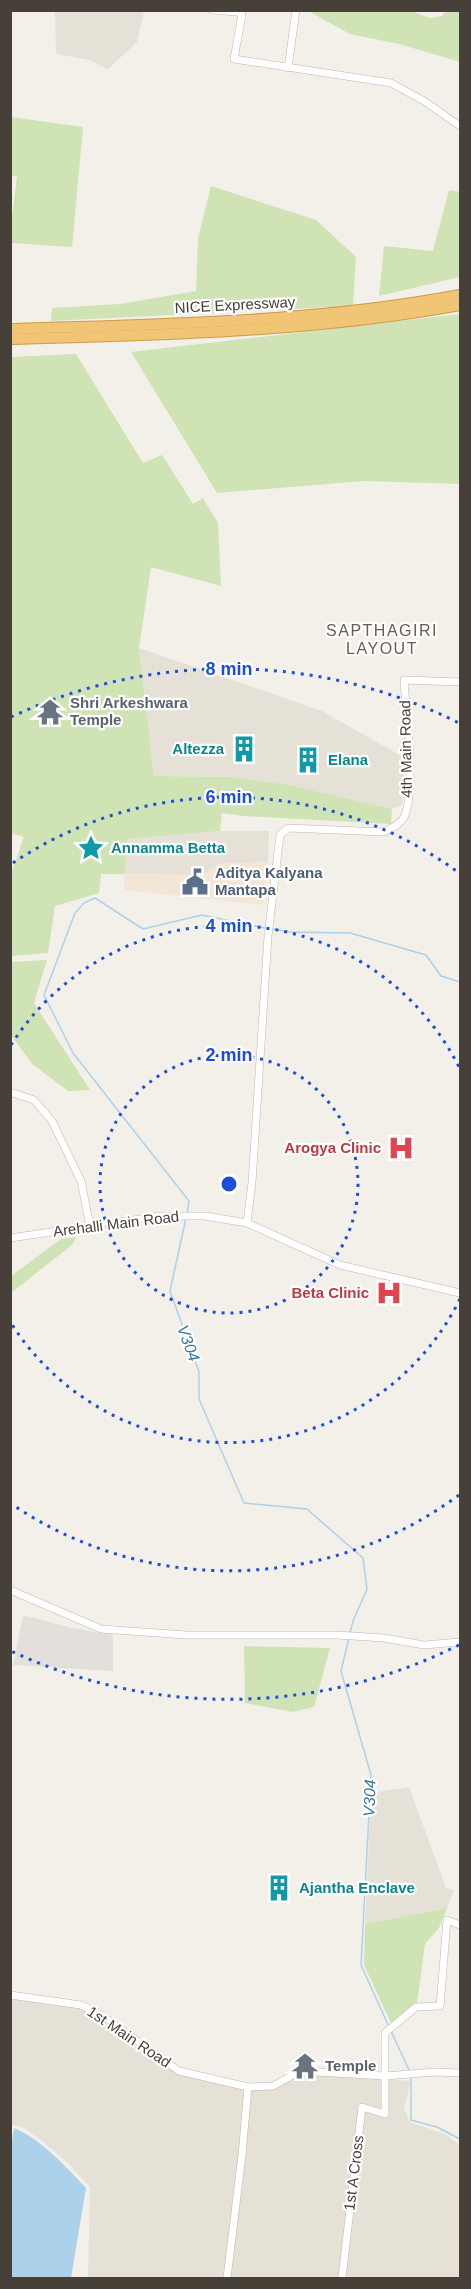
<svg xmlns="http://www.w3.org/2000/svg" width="471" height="2289" viewBox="0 0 471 2289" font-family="Arial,sans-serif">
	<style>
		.residential { fill: #e6e1d7 }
		.commercial { fill: #f3e6d6 }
		.industrial { fill: #e3dfda }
		.green { fill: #d0e3b5 }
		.water { fill: #abd2ea }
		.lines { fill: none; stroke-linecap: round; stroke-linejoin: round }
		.stream { stroke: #abd2ea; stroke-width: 1.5 }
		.tertiary-casing { stroke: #beb7ac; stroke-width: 8 }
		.motorway-casing { stroke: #d09946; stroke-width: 12 }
		.tertiary { stroke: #fff; stroke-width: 7 }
		.motorway { stroke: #f1c576; stroke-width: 10 }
		.ring { fill: none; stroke: #1d4ed8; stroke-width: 3; stroke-dasharray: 3 6 }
		.labels { text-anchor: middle; stroke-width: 4.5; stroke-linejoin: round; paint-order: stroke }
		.street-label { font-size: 15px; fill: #464038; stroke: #fff }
		.worship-label { font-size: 15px; font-weight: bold; fill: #5b616d; stroke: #fff; text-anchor: start }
		.culture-label { font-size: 15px; font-weight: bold; fill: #0d838f; stroke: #fff; text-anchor: start }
		.service-label { font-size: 15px; font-weight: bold; fill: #4e5e75; stroke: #fff; text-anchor: start }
		.health-label { font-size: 15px; font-weight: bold; fill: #be3a42; stroke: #fff; text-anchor: end }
		.neighbourhood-label { font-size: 16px; letter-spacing: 1.5px; fill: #685e50; stroke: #fff }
		.water-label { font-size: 16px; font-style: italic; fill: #3878a1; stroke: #fff }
		.centre { fill: #1d4ed8; stroke: #fff; stroke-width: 3 }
		.ring-label { font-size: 18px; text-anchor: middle; font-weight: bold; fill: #1d4ed8; stroke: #fff; stroke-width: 4.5; stroke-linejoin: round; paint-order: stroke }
	</style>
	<rect width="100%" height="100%" fill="#f3f0e9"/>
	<g class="residential">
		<polygon points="55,11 55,10 144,11 137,42 108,69 89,60 56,54"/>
		<polygon points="139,648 322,711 405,758 402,805 392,809 290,785 254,780 231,777 154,776"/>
		<polygon points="220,831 269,831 268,862 218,864 203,875 125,874 127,839"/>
		<polygon points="409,1787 446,1888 454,1890 447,1908 365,1924 371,1793"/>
		<polygon points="10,1996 91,2008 174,2067 250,2088 276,2085 304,2074 411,2081 404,2108 410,2122 445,2134 460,2145 460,2278 88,2278 90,2187 68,2163 42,2141 24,2128 11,2124"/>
	</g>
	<polygon class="commercial" points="268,862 263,905 124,890 125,874 203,875 218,864"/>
	<polygon class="industrial" points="23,1615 72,1628 113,1635 113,1671 13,1665"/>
	<g class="green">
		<polygon points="314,10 408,10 430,18 442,16 446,11 460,11 460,62 399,44 350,34 310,12"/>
		<polygon points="11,117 83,127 72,247 11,243 11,225 17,176 11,176"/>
		<polygon points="211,186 316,220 356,257 353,306 51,321 52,308 120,304 196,291 198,238"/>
		<polygon points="449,190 460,192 460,277 379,296 384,246 433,251"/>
		<polygon points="460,314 460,484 365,481 217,493 131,352"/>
		<polygon points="76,354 143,463 162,455 193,504 203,498 218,523 221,586 151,567 139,648 154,776 231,777 290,785 392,809 391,824 244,816 222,813 220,831 127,839 125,874 101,874 99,893 55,906 48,953 11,956 11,874 24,837 10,833 11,357"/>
		<polygon points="47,960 34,1003 90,1090 68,1091 32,1064 11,1035 11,962"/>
		<polygon points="76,1237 72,1245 11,1293 11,1276 61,1239"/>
		<polygon points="244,1646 330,1648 314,1707 293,1712 245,1703"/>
		<polygon points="447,1908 439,1928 425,1944 417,2004 391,2023 364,1965 365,1924"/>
	</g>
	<path class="water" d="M14,2128C42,2140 65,2166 86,2188L71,2278H11L10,2154Z"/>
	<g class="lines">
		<g class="stream">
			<polyline points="273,929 289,932 350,933 426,955 441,976 460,982"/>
			<polyline points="187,1214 189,1201 73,1053 44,995 75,913 84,903 95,898 143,929 202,915 265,928"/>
			<polyline points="186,1218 170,1291 199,1372 199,1399 244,1503 307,1509 363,1558 367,1589 353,1621 350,1633"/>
			<polyline points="349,1638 341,1671 371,1775 361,1965 389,2027"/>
			<polyline points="391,2031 409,2070"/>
			<polyline points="411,2078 411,2120 437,2127 460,2139"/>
		</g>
		<g class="tertiary-casing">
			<g id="tertiary">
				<polyline points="212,10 238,12 242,15 234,59 391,83 424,101 460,126"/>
				<polyline points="288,68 296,10"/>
				<polyline points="10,1092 34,1100 52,1121 81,1181 90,1226"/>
				<path d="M247,1223L252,1183L268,936L280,835L288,828L384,832C391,828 402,824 405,815C416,786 406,714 404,680L460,682"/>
				<polyline points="10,1238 161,1216 205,1216 247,1223 340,1265 460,1293"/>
				<polyline points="10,1590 101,1629 186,1635 337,1635 384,1638 424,1645 460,1642"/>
				<polyline points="10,1995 81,2005 103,2016 179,2071 248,2087 273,2086 300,2071 385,2076 435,2072 460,2073"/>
				<polyline points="227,2278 242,2155 248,2087"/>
				<polyline points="342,2278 362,2107 385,2114 385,2033 416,2007 440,2006 447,1920 460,1925"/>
			</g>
		</g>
		<g class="motorway-casing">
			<g id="motorway">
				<path d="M10,329C161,324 312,323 460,295"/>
				<path d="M10,339C161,335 312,332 460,305"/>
			</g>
		</g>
		<use href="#tertiary" class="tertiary"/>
		<use href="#motorway" class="motorway"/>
	</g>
	<g class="ring">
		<circle cx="229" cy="1184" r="129"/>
		<path d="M460 1299A258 258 0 0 1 11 1323M11 1045A258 258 0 0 1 460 1069"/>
		<path d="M459 1495A387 387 0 0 1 13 1505M13 863A387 387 0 0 1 459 873"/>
		<path d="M459 1645A515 515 0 0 1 11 1651M11 717A515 515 0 0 1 459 723"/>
	</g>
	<defs>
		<g id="temple-bare" transform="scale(2.07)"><path d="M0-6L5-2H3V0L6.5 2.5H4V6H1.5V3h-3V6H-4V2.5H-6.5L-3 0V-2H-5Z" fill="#6b7280" stroke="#fff" stroke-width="2.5" paint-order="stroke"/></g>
		<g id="building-bare" transform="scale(2.07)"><path d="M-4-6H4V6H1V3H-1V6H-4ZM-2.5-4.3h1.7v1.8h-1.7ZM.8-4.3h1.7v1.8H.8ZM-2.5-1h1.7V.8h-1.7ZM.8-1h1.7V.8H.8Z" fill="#0f9aa8" stroke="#fff" stroke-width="2.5" paint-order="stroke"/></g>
		<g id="sight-bare" transform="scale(2.07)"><path d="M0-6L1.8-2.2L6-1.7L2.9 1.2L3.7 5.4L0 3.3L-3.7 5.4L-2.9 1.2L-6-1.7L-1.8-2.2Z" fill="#0f9aa8" stroke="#fff" stroke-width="2.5" paint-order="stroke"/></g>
		<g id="civic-bare" transform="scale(2.07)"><path d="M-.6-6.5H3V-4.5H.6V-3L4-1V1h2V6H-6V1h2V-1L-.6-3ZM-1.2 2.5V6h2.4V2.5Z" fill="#5c6f8a" stroke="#fff" stroke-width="2.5" paint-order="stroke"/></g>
		<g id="hospital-bare" transform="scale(2.07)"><path d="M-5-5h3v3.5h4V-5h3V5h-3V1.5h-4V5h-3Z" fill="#e0444e" stroke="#fff" stroke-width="2.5" paint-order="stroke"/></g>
	</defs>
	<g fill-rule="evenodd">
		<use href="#temple-bare" x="50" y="712"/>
		<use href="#building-bare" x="244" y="749"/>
		<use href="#building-bare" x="308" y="760"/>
		<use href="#sight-bare" x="91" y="848"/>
		<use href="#civic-bare" x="195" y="882"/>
		<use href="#hospital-bare" x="401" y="1148"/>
		<use href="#hospital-bare" x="389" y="1293"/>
		<use href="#building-bare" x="279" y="1888"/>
		<use href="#temple-bare" x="305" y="2066"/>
	</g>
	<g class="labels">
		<g class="street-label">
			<text transform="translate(235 305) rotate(-3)" y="5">NICE Expressway</text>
			<text transform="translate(406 749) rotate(-91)" y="5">4th Main Road</text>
			<text transform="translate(116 1224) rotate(-7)" y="5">Arehalli Main Road</text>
			<text transform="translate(129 2037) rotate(34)" y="5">1st Main Road</text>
			<text transform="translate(354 2173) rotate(-83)" y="5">1st A Cross</text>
		</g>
		<g class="worship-label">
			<text x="70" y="708">Shri Arkeshwara<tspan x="70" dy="17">Temple</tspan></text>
			<text x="325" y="2071">Temple</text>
		</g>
		<g class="culture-label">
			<text x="224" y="754" text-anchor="end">Altezza</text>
			<text x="328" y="765">Elana</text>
			<text x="111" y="853">Annamma Betta</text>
			<text x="299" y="1893">Ajantha Enclave</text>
		</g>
		<g class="service-label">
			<text x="215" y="878">Aditya Kalyana<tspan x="215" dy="17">Mantapa</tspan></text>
		</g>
		<g class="health-label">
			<text x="381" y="1153">Arogya Clinic</text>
			<text x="369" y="1298">Beta Clinic</text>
		</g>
		<g class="neighbourhood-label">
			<text x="382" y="636">SAPTHAGIRI<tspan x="382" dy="18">LAYOUT</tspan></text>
		</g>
		<g class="water-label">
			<text transform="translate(189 1343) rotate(70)" y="6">V304</text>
			<text transform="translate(369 1798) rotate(-88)" y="6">V304</text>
		</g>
	</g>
	<circle cx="229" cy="1184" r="9" class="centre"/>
	<g class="ring-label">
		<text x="229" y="675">8 min</text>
		<text x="229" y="803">6 min</text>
		<text x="229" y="932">4 min</text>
		<text x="229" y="1061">2 min</text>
	</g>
	<rect width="471" height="2289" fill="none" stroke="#464038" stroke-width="24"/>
</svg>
